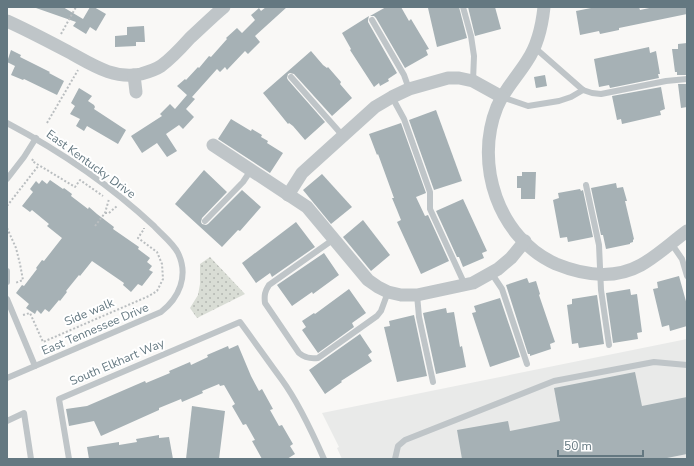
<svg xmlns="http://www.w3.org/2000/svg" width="694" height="466" viewBox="0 0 694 466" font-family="'Nunito Sans',sans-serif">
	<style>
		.built { fill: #e9eae9 }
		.park { fill: url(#park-dots) }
		.building { fill: #a6b1b5 }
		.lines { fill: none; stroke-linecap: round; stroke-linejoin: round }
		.path { stroke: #babec0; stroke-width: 2; stroke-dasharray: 2 2; stroke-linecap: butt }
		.lane { stroke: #bfc5c8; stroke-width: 6 }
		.street { stroke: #bfc5c8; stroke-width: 13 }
		.labels { text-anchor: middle; stroke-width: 4; stroke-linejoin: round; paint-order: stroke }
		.street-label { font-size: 12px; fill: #647881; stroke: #fff }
	</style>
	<defs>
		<pattern id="park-dots" width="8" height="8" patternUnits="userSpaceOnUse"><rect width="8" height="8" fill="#d9ddd5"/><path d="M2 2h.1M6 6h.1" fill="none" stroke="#b4b8b2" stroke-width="1.8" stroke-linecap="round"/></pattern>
	</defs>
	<rect width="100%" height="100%" fill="#f9f8f6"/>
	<polygon class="built" points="687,339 687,459 342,459 337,448 339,447 322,413"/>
	<polygon class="park" points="210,257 245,294 197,318 190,308 198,295 200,284 200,264"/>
	<g class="building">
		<polygon points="37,7 63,7 83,19 90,7 94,7 106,14 96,31 90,27 86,34 73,26 76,22 36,8"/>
		<polygon points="266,7 287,7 255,36 260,42 248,54 245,51 227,70 225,67 220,72 217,69 192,97 195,99 186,109 194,117 183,129 179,125 166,134 177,151 167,157 157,143 142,153 131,136 162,116 160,114 170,104 175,109 187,95 177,86 185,79 186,80 198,67 199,68 209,56 211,57 227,39 226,38 237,28 242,33 255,20 251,15 259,8 261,11"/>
		<polygon points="386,7 401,7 409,21 411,19 429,49 426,50 428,55 405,68 376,18 374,16 370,16"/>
		<polygon points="433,7 459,7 467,38 437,47 428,8"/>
		<polygon points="468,7 495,7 501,29 475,36"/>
		<polygon points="596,7 639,7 640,10 654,7 687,7 687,14 619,28 619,30 600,34 599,31 580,35 576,11"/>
		<polygon points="369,16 368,20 368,22 397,73 388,79 389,81 380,86 379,83 374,87 350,50 351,49 342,33"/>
		<polygon points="144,26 145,42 136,42 136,46 115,47 115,36 127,35 127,27"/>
		<polygon points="687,43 687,75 677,75 677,72 675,72 672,49 678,49 678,44"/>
		<polygon points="649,47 650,53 656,51 660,74 658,74 659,78 610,88 609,85 599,87 594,59"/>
		<polygon points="11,50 21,55 20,57 50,72 49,73 64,81 57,95 24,79 23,80 11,75 15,66 7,62"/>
		<polygon points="311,51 323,65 327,68 328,67 341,82 340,84 352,98 332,116 294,74 290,73 288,74 287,78 288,80 325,122 305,140 293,126 289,123 288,124 263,93"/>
		<polygon points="545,75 547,86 536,88 534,77"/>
		<polygon points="678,84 687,84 687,107 681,108"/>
		<polygon points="661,87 665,109 660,111 661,115 622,124 621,119 617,120 612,96"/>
		<polygon points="79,88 92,96 88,101 94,105 95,107 94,109 126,130 118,144 87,126 84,131 76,126 80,119 70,114 75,106 71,103"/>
		<polygon points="436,110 462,181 434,190 409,120"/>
		<polygon points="231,119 251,131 252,129 262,135 261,137 268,141 267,143 283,153 270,173 218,139"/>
		<polygon points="401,123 426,193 416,197 425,216 428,215 449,261 421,274 397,222 401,220 397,210 392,198 394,198 378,154 377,155 369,134"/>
		<polygon points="204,170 227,192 202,218 201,222 202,224 206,225 208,224 242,190 261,207 240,231 238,230 222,247 175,204"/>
		<polygon points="522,172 536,172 535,199 521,199 521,188 517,188 517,176 522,176"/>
		<polygon points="322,174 352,207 331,224 303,190"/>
		<polygon points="42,180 47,184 50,180 63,189 64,188 72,194 71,196 88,209 89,207 97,214 114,227 113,229 139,247 138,249 150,258 147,262 152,266 149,270 153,272 142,286 138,284 131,292 123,285 124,283 92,261 80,276 79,275 66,291 67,292 60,301 59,300 49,312 45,309 41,314 37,310 35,314 26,308 29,304 16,293 22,285 24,286 37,269 36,268 42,260 44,261 62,238 47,226 49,224 32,210 30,212 22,206 33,192 30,189 36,181 39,184"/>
		<polygon points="616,183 617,188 623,187 627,201 625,201 634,239 633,240 633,242 630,243 630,244 606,249 603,235 601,235 591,188"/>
		<polygon points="580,189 581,191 583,190 593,237 568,242 567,237 560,238 553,200 559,198 558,193"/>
		<polygon points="463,199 487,251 482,253 484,258 463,267 459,257 457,257 436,211"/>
		<polygon points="363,220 390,255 371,271 343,237"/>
		<polygon points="296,222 315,247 272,277 270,273 256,283 242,263"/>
		<polygon points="324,253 339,275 313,294 312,292 292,306 277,285"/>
		<polygon points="679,276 687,305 687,326 670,331 669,325 662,327 653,289 658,288 657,282"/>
		<polygon points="527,278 529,283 536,281 540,294 539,295 555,342 550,344 551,349 530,356 530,354 528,354 506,285"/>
		<polygon points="349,289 366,313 352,323 354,327 318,353 302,330 306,327 302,321 314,313 315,314"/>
		<polygon points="630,289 631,295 637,294 642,332 637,333 638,339 613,343 606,293"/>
		<polygon points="597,295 604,344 579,348 578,343 572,344 567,305 572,304 572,299"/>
		<polygon points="500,298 520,357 490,367 472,313 476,312 474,306"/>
		<polygon points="446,308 447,313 454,312 460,347 462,346 466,367 436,374 423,313"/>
		<polygon points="414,315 427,376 397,382 384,327 390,326 389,321"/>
		<polygon points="360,334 372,352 368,355 372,361 341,381 342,382 325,394 309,370"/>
		<polygon points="238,345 251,376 259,391 262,389 273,409 270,410 279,426 282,425 293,444 290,446 295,454 287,459 262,459 252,441 255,440 246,424 243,425 232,406 235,404 224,385 220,386 219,384 202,391 203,393 182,402 181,399 159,408 159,410 101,436 94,421 69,426 66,409 87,406 145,381 146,383 170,373 169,371 190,362 191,365 208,357 207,355 228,346 229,349"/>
		<polygon points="635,372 642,406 687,397 687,454 662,459 462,459 457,430 508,421 510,431 560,421 554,388"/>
		<polygon points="192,406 225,411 219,459 186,459"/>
		<polygon points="159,435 159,438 169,437 173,459 89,459 87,447 119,442 119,445 137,442 136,439"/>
	</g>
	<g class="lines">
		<g class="path">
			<polyline points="61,34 76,7"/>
			<polyline points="47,123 78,70"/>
			<polyline points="33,159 32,161 75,187 80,180 103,196"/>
			<polyline points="7,206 39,165"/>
			<polyline points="105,213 109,213 117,206 116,206"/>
			<polyline points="95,226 105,213 109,199"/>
			<polyline points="7,228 16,248 20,264 23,280 15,283"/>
			<polyline points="23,315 30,313 43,342 149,296 157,291 163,279 162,264 157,252 138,238 144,229 144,228"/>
		</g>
		<g class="lane">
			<polyline points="463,7 471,36 474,56 473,81"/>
			<polyline points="372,20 404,75 409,89"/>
			<polyline points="534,47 583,90 592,93 601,94 666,81 687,79"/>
			<polyline points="291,77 343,136"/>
			<polyline points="392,97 404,119 430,192 430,209 465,285"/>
			<polyline points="502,97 528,106 559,101 571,97 583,90"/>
			<path d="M7,123C60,151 110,185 154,226C162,235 173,243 178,253C189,276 179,298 161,312L7,378"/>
			<polyline points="7,179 24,157 36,138"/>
			<polyline points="586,185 599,245 601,290 609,345"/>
			<polyline points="205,221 243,182 251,170"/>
			<path d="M334,239L269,285C265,291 264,295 265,303L299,353C305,358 310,359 318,358L377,316L381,311L388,292"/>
			<polyline points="671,243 682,259 687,276"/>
			<polyline points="7,271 7,282"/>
			<polyline points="492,274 502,289 527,364"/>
			<polyline points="417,295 419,317 433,382"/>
			<polyline points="7,299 35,366"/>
			<polyline points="7,421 24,413 31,459"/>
			<path d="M69,459L59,399L240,322C254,341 268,361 282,380C298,402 313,434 324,459"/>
			<polyline points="395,459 398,446 405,440 554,381 654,362 687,365"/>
		</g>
		<g class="street">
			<path d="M544,7C542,26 538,45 527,61C517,77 504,90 497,107C474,164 498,238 556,264C583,275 614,280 641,265C657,256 672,242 687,231"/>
			<path d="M7,21C27,30 46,40 65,50C90,63 112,80 141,74C148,72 155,70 161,66C172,58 181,48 190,38C201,28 212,17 224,7"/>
			<polyline points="134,75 136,92"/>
			<polyline points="213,145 307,207 368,280 378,287 388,292 401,295 417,295 473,283 498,269 511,258 525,241"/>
			<polyline points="288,195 302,173 375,107 392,97 409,89 448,78 459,78 473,81 502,97"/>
		</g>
	</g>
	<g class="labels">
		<g class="street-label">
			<text transform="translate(91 164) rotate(36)" y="4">East Kentucky Drive</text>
			<text transform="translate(89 312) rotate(-23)" y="4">Side walk</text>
			<text transform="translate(95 329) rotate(-23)" y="4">East Tennessee Drive</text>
			<text transform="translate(117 362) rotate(-23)" y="4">South Elkhart Way</text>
		</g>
	</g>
	<rect width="694" height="466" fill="none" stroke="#647881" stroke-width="16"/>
	<path d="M558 450v6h85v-6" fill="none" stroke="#647881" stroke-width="2"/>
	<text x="564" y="450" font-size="12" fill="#647881" stroke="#ffffff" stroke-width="3" paint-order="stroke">50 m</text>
</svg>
